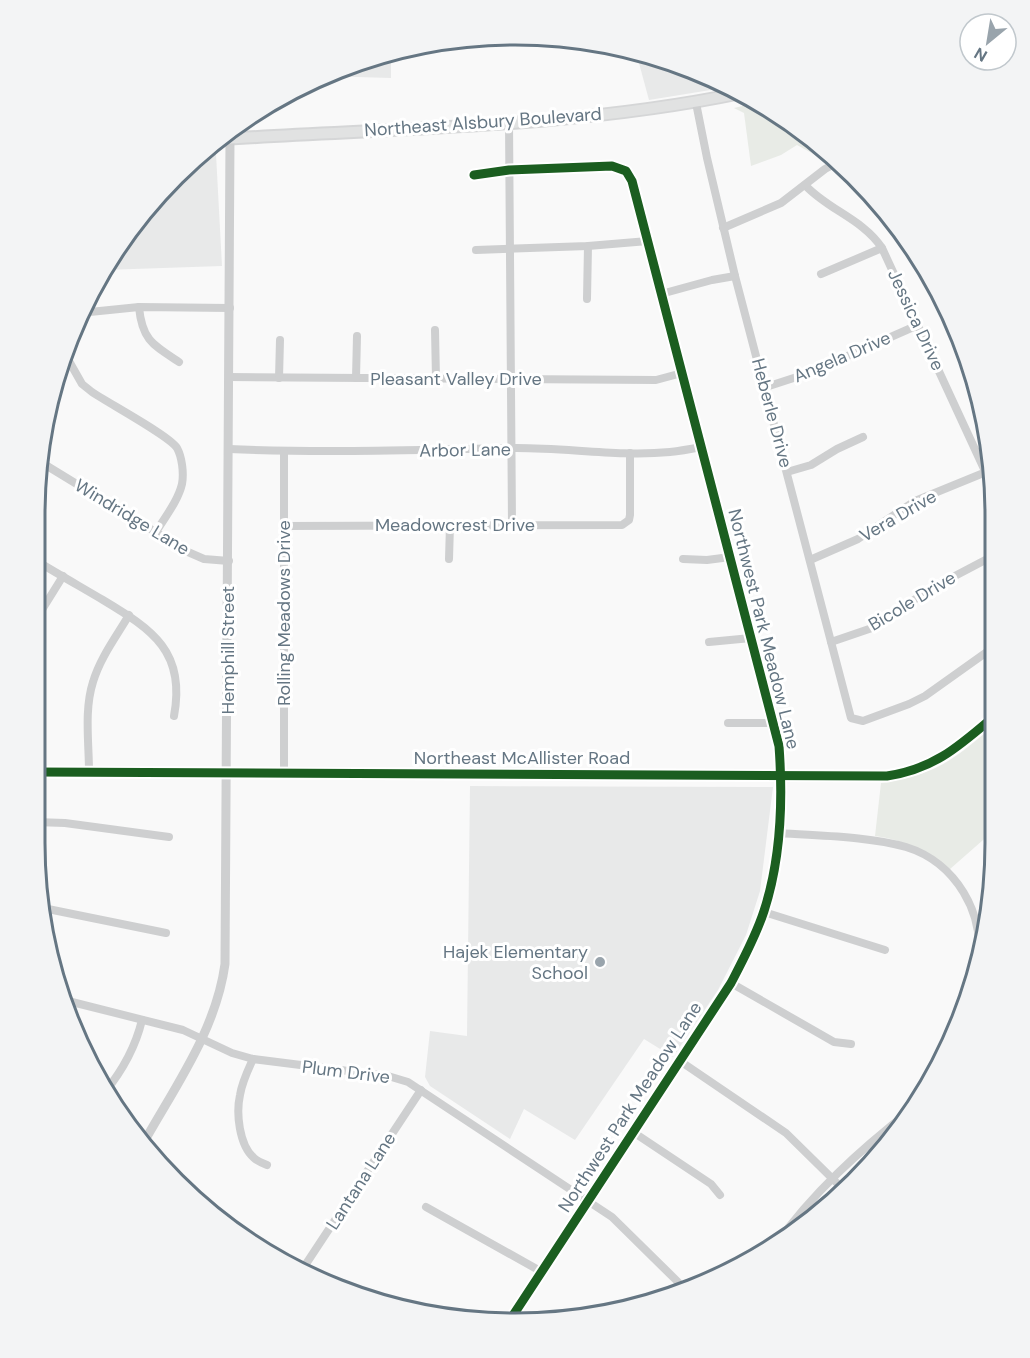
<svg xmlns="http://www.w3.org/2000/svg" width="1030" height="1358" viewBox="0 0 1030 1358" font-family="'DM Sans',sans-serif">
	<style>
		.built { fill: #e8e9e9 }
		.green { fill: #e8ebe6 }
		.lines { fill: none; stroke-linecap: round; stroke-linejoin: round }
		.secondary-casing { stroke: #d5d6d7; stroke-width: 14 }
		.minor { stroke: #cecfd0; stroke-width: 8 }
		.tertiary { stroke: #cecfd0; stroke-width: 9 }
		.secondary { stroke: #e1e2e2; stroke-width: 10 }
		.cycleway-casing { stroke: #fff; stroke-width: 13 }
		.cycleway { stroke: #1b5e20; stroke-width: 9 }
		.poi-dot { fill: #99a4ac; stroke: #fff; stroke-width: 2 }
		.labels { text-anchor: middle; stroke-width: 6; stroke-linejoin: round; paint-order: stroke }
		.street-label { font-size: 18px; fill: #657683; stroke: #fff }
		.poi-label { font-size: 18px; fill: #657683; stroke: #fff; text-anchor: end }
		.rim { fill: none; stroke: #657683; stroke-width: 3 }
	</style>
	<rect width="100%" height="100%" fill="#f9f9f9"/>
	<g class="built">
		<polygon points="636,52 699,71 729,87 649,100"/>
		<polygon points="391,53 391,78 322,76 331,71"/>
		<polygon points="216,154 222,266 104,270 134,223 206,155"/>
		<polygon points="470,786 773,787 760,891 746,935 718,990 673,1057 644,1039 575,1140 524,1109 510,1139 430,1086 425,1077 430,1031 467,1036"/>
	</g>
	<g class="green">
		<polygon points="755,103 794,126 832,156 831,162 830,163 797,145 781,155 751,166 744,113 734,108"/>
		<path d="M991,728V833L950,869C927,851 904,840 875,836L881,783C934,775 951,762 991,728Z"/>
	</g>
	<g class="lines">
		<g class="secondary-casing">
			<path id="secondary" d="M223,139C394,128 573,128 741,93"/>
		</g>
		<g class="minor">
			<polyline points="696,103 707,158 735,276 851,718 863,721 909,704 925,696 991,649"/>
			<polyline points="509,122 512,525"/>
			<path d="M474,175L509,170L612,166L626,171L632,181L779,746C783,800 781,859 764,911C756,936 743,960 731,983L510,1320"/>
			<path d="M805,185C828,210 863,219 882,248L991,484"/>
			<polyline points="723,228 781,203 825,169 838,162"/>
			<polyline points="476,250 588,246 648,241"/>
			<polyline points="821,274 882,248"/>
			<polyline points="661,294 712,280 735,276"/>
			<polyline points="587,299 588,246"/>
			<path d="M139,307C142,340 153,345 179,362"/>
			<polyline points="80,313 139,307 230,308"/>
			<polyline points="435,330 436,379"/>
			<path d="M65,354L82,384L92,392C108,403 170,436 177,448C182,457 184,473 182,484C178,501 165,517 156,532"/>
			<polyline points="229,377 656,380 682,373"/>
			<polyline points="279,378 280,340"/>
			<polyline points="356,378 357,336"/>
			<polyline points="766,387 809,373 918,325"/>
			<path d="M229,449C323,453 417,450 511,448C564,447 617,457 670,452C680,451 691,449 701,447"/>
			<polyline points="39,461 188,552 204,559 229,561"/>
			<polyline points="787,472 811,465 837,449 863,437"/>
			<polyline points="284,526 622,525 629,520 630,515 630,453"/>
			<polyline points="449,559 450,525"/>
			<polyline points="683,559 707,560 730,557"/>
			<path d="M35,560C58,574 81,587 103,600C153,630 186,652 174,716"/>
			<polyline points="810,560 858,539 915,501 986,472"/>
			<polyline points="35,621 63,576"/>
			<polyline points="709,642 751,638"/>
			<polyline points="831,642 872,628 932,588 991,557"/>
			<polyline points="728,723 772,723"/>
			<path d="M89,772C89,743 84,710 93,682C100,658 116,637 129,615"/>
			<polyline points="284,774 284,451"/>
			<polyline points="35,822 65,823 169,837"/>
			<path d="M779,833C818,836 868,836 906,847C955,862 987,914 977,965C974,981 966,997 960,1012C949,1037 939,1063 928,1088"/>
			<polyline points="43,908 166,933"/>
			<polyline points="764,912 885,950"/>
			<polyline points="731,983 834,1042 851,1044"/>
			<polyline points="64,1000 183,1030 232,1053 253,1059 388,1076 408,1082 612,1217 678,1282"/>
			<path d="M253,1059C248,1070 242,1082 240,1095C236,1113 239,1145 254,1158C257,1161 262,1163 267,1165"/>
			<polyline points="680,1061 786,1133 845,1191"/>
			<path d="M105,1092C122,1071 136,1045 142,1020"/>
			<polyline points="633,1132 711,1184 720,1195"/>
			<polyline points="426,1207 542,1272"/>
			<path d="M775,1246C812,1193 860,1150 911,1110"/>
			<polyline points="300,1273 421,1090"/>
		</g>
		<g class="tertiary">
			<path d="M35,772L887,776C933,769 957,748 991,719"/>
			<path d="M144,1142C176,1085 216,1030 225,964L230,138"/>
		</g>
		<use href="#secondary" class="secondary"/>
		<g class="cycleway-casing">
			<g id="cycleway">
				<path d="M474,175L509,170L612,166L626,171L632,181L779,746C783,800 781,859 764,911C756,936 743,960 731,983L510,1320"/>
				<path d="M35,772L887,776C933,769 957,748 991,719"/>
			</g>
		</g>
		<use href="#cycleway" class="cycleway"/>
	</g>
	<circle class="poi-dot" cx="600" cy="962" r="6"/>
	<g class="labels">
		<g class="street-label">
			<text transform="translate(483 122) rotate(-4)" y="6">Northeast Alsbury Boulevard</text>
			<text transform="translate(916 320) rotate(65)" y="6">Jessica Drive</text>
			<text transform="translate(842 357) rotate(-23)" y="6">Angela Drive</text>
			<text x="456" y="385">Pleasant Valley Drive</text>
			<text transform="translate(772 413) rotate(75)" y="6">Heberle Drive</text>
			<text transform="translate(465 450) rotate(-1)" y="6">Arbor Lane</text>
			<text transform="translate(898 516) rotate(-30)" y="6">Vera Drive</text>
			<text transform="translate(132 517) rotate(31)" y="6">Windridge Lane</text>
			<text x="455" y="531">Meadowcrest Drive</text>
			<text transform="translate(912 601) rotate(-31)" y="6">Bicole Drive</text>
			<text transform="translate(284 613) rotate(-90)" y="6">Rolling Meadows Drive</text>
			<text transform="translate(764 629) rotate(76)" y="6">Northwest Park Meadow Lane</text>
			<text transform="translate(228 650) rotate(-90)" y="6">Hemphill Street</text>
			<text x="522" y="764">Northeast McAllister Road</text>
			<text transform="translate(346 1072) rotate(7)" y="6">Plum Drive</text>
			<text transform="translate(630 1107) rotate(-57)" y="6">Northwest Park Meadow Lane</text>
			<text transform="translate(361 1181) rotate(-57)" y="6">Lantana Lane</text>
		</g>
		<g class="poi-label">
			<text x="588" y="958">Hajek Elementary<tspan x="588" dy="21">School</tspan></text>
		</g>
	</g>
	<path d="M0 0H1030V1358H0ZM515 45H515A470 470 0 0 1 985 515V843A470 470 0 0 1 515 1313H515A470 470 0 0 1 45 843V515A470 470 0 0 1 515 45Z" fill="#f3f4f5" fill-rule="evenodd"/>
	<path class="rim" d="M515 45H515A470 470 0 0 1 985 515V843A470 470 0 0 1 515 1313H515A470 470 0 0 1 45 843V515A470 470 0 0 1 515 45Z"/>
	<g transform="translate(988 42) rotate(210)"><circle r="28" fill="#ffffff" stroke="#c1c8cd" stroke-width="1.5"/>
	<path d="M0-4.5L10 22L0 15L-10 22Z" fill="#99a4ac"/>
	<text y="-9" font-size="16" font-weight="bold" text-anchor="middle" fill="#657683">N</text>
	</g>
</svg>
